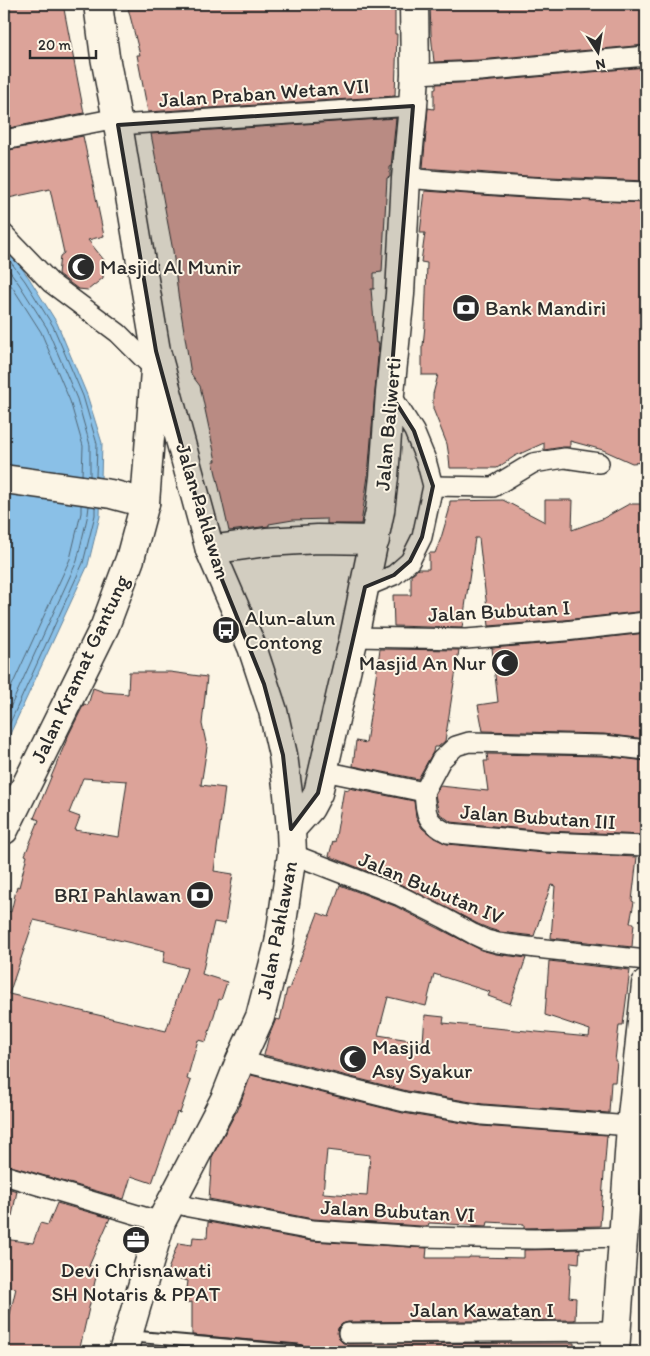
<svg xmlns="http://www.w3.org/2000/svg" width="650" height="1356" viewBox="0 0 650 1356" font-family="Itim,sans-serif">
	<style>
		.water { fill: #8ac0e7; stroke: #64849c }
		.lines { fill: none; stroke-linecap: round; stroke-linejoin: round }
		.shore { stroke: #516776; stroke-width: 1 }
		.building { fill: #dca399; stroke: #2b2b2b; fill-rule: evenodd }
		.lane-casing { stroke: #2b2b2b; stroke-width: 14 }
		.street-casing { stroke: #2b2b2b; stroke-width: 22 }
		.secondary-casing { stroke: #2b2b2b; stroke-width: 31 }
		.primary-casing { stroke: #2b2b2b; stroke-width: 31 }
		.lane { stroke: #fcf5e5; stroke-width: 10 }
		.street { stroke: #fcf5e5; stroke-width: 19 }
		.secondary { stroke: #fcf5e5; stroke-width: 28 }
		.primary { stroke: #fcf5e5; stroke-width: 28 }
		.marked { fill: #2b2b2b; fill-opacity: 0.2; stroke: #2b2b2b; stroke-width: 4; stroke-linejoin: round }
		.labels { text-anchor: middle; stroke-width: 4; stroke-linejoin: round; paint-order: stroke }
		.street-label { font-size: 21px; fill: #2b2b2b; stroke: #fcf5e5 }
		.poi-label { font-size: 21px; fill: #2b2b2b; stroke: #fcf5e5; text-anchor: start }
	</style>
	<rect width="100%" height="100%" fill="#fcf5e5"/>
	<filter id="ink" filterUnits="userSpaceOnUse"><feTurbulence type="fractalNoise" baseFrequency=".02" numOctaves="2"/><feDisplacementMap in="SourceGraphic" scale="10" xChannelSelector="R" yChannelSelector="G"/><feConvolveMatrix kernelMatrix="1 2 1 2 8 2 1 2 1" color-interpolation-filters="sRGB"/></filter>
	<g filter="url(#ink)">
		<polygon class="water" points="4,244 29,278 57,323 87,395 102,443 100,516 88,565 4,747"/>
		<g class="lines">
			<g class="shore">
				<polyline points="4,253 25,281 53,326 83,396 97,444 96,477"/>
				<polyline points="4,263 19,284 47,328 77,399 90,445 90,476"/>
				<polyline points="4,276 13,288 41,332 70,401 83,446 82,475"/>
				<polyline points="4,703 70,559 81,513 81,505"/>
				<polyline points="4,721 77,561 88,514 89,506"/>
				<polyline points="4,736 83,563 95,515 95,507"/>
			</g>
		</g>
		<g class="building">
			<polygon points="17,4 63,4 84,113 4,129 4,11"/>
			<polygon points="127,4 395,4 395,34 397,34 395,96 148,112 137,55 140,55"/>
			<polygon points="430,4 646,4 646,45 479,60 434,62 431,34"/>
			<polygon points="646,67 646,181 527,176 423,168 428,108 434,109 434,89 436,89 436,84 481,82"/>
			<polygon points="396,118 391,167 390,167 390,177 387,178 382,272 374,273 374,289 371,289 376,343 379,343 368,476 361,524 327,524 327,519 293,520 269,524 269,526 229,531 213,461 216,461 200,386 191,374 178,294 173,251 151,134"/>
			<polygon points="83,136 104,236 88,240 104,260 103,278 88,290 78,289 58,274 60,256 64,253 50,189 4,199 4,151"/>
			<polygon points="425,191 525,198 646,203 646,462 632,463 603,450 570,441 570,447 563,447 544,450 544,443 515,456 497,468 450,468 449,457 447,444 433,409 433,394 438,375 422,375 422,346 423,346 425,325 427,263 421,262 425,233 420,233"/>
			<polygon points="503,500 545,522 545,500 573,500 572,530 602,519 629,504 646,504 646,611 564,620 489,626 479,538 475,538 462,628 394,626 393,595 411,595 411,575 418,569 429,569 429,553 435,553 441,538 449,511 450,501"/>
			<polygon points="646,633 646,739 604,734 483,731 478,705 498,702 492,648 566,642"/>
			<polygon points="380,649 459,650 445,741 438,747 434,747 433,752 418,779 353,766 356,741 366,743"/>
			<path d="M129,672H170L207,677L202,724L207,747L201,785L225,788L214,871L233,874L225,924L214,922L202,974L227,982L221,1000L219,999L206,1042L198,1040L187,1079L191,1081L180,1113L177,1112L152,1183L131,1176L124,1199L4,1164V910L11,912L17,886L19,887L27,856L25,855L39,820L34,818L69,734L84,704L88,705L93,688L104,692L128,694ZM83,778L127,781L119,837L75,830L80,817L69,813ZM34,920L165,951L163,962L187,968L166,1031L9,994Z"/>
			<polygon points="487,754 603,756 646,761 646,835 546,831 451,822 447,819 440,814 437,805 435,794 440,786 488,791 484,761 488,761"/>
			<polygon points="349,788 414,801 416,817 422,828 434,838 447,844 544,853 637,857 632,901 634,902 630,923 634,923 632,947 551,938 555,886 551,885 534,936 500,932 490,929 478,924 404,886 329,856 333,841 335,842 344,789 349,790"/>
			<polygon points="340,885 395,906 481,950 496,954 526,958 510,1004 488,996 490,992 434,974 426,1006 388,997 378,1035 423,1042 425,1015 444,1017 443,1023 589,1037 590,1030 545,1015 549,961 630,970 623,1025 619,1025 615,1061 617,1061 615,1082 611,1082 609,1113 483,1104 407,1091 264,1055 269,1036 276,1019 280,1020 287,989 289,989 318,913 329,917"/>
			<path d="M251,1075L403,1113L481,1126L607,1135L600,1226L524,1228V1224L488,1222L487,1226L429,1223L428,1226H420L313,1219L209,1199L212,1157L236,1112H237ZM327,1150L370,1155L367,1196L323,1193Z"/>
			<polygon points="4,1187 17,1191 12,1216 4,1215"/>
			<polygon points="57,1203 110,1218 89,1266 98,1268 79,1352 4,1352 4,1326 7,1327 16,1288 4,1286 4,1239 33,1243 40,1223 48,1225"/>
			<polygon points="208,1222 311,1241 427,1248 426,1258 469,1258 469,1257 524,1258 524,1250 580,1249 579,1263 571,1262 569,1297 576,1298 575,1320 348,1322 342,1324 338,1328 337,1333 339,1339 343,1343 348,1344 574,1343 574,1352 339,1352 339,1347 305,1346 299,1344 192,1335 192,1302 185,1303 188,1281 166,1275 178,1243 192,1245 193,1237 207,1238"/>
		</g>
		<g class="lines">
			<g class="lane-casing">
				<polyline id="lane" points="128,1336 298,1351 302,1352"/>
			</g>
			<g class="street-casing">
				<g id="street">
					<polyline points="415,74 480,71 646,56"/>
					<polyline points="118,125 413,106"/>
					<polyline points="4,140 117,118"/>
					<path d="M406,178C486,185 566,190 646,192"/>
					<polyline points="4,234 51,283 118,333 155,370"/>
					<polyline points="433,486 493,487 533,463 565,458 599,463"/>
					<polyline points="365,587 394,575 410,561 422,537 433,486 426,460 414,431 390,393"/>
					<polyline points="354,637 466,639 565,631 646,622"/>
					<polyline points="324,771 424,792"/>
					<path d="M424,792C426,816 426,822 448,833L545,842L646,846"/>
					<polyline points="424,792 441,760 456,746 469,742 604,745 646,750"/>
					<polyline points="292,854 400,896 444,918 473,934 486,940 498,943 536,948 646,960"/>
					<polyline points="240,1061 405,1102 482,1115 631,1126"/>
					<polyline points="4,1175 161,1222"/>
					<polyline points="173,1202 189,1207 312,1230 420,1237 535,1239 624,1237"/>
					<polyline points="348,1333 616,1331"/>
				</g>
			</g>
			<g class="secondary-casing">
				<g id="secondary">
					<polyline points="4,479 111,494 145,503"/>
					<polyline points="210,550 266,542 318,539 375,540"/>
					<polyline points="291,829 310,808 318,793 354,637 380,511 384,477 390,393 400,294 406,178 413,106 415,74 414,4"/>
					<polyline points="4,830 105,626 130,559 145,503 156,357"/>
				</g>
			</g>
			<g class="primary-casing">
				<g id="primary">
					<polyline points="98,4 105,57 118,125 156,351 210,550 252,647 273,711 283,755 288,794 291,829 292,854 279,943 260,1017 240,1061 225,1099 161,1222 123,1352"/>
					<polyline points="615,1352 631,1126 646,984"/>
				</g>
			</g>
			<use href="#lane" class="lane"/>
			<use href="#street" class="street"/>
			<use href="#secondary" class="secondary"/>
			<use href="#primary" class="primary"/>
		</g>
	</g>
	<path class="marked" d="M413,106L390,393L414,431L433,486L422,537L410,561L394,575L365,587L318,793L291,829L283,755L264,684L210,550L156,351L118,125Z"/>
	<defs>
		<g id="mosque-disc" transform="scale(1.4375)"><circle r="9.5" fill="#2b2b2b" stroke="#fcf5e5"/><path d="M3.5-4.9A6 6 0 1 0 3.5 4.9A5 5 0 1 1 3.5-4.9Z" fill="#fff"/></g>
		<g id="bank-disc" transform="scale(1.4375)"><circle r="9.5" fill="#2b2b2b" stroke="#fcf5e5"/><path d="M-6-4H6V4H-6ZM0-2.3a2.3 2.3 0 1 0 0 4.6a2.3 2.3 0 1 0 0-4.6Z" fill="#fff"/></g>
		<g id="bus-disc" transform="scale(1.4375)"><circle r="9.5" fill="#2b2b2b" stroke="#fcf5e5"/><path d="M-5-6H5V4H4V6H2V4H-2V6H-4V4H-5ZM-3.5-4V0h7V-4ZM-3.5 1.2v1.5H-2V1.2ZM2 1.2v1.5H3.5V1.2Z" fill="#fff"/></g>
		<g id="office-disc" transform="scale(1.4375)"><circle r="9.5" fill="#2b2b2b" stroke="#fcf5e5"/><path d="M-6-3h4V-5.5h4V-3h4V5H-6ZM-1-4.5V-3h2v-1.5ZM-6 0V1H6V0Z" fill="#fff"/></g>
	</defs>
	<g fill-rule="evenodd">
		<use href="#mosque-disc" x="81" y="267"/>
		<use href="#bank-disc" x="466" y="308"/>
		<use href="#bus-disc" x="226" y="630"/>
		<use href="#mosque-disc" x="505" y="663"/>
		<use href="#bank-disc" x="200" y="895"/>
		<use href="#mosque-disc" x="353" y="1059"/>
		<use href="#office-disc" x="136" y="1240"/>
	</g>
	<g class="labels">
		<g class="street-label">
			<text transform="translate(264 93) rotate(-4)" y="7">Jalan Praban Wetan VII</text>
			<text transform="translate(388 424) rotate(-85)" y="7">Jalan Baliwerti</text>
			<text transform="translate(203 511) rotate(73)" y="7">Jalan Pahlawan</text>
			<text transform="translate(499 611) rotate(-3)" y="7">Jalan Bubutan I</text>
			<text transform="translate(80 669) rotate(-65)" y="7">Jalan Kramat Gantung</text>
			<text transform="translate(538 817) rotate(4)" y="7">Jalan Bubutan III</text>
			<text transform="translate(431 888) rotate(23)" y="7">Jalan Bubutan IV</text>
			<text transform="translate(277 930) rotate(-79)" y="7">Jalan Pahlawan</text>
			<text transform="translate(398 1211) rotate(3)" y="7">Jalan Bubutan VI</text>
			<text x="482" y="1317">Jalan Kawatan I</text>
		</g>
		<g class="poi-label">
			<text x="100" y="274">Masjid Al Munir</text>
			<text x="485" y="315">Bank Mandiri</text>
			<text x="245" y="625">Alun-alun<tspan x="245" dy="24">Contong</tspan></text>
			<text x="486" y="670" text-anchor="end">Masjid An Nur</text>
			<text x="181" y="902" text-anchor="end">BRI Pahlawan</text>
			<text x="372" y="1054">Masjid<tspan x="372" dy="24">Asy Syakur</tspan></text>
			<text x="136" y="1277" text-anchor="middle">Devi Chrisnawati<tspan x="136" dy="24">SH Notaris &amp; PPAT</tspan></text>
		</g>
	</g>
	<rect width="650" height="1356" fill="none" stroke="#fcf5e5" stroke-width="20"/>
	<rect x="10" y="10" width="630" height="1336" fill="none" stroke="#2b2b2b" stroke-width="2" filter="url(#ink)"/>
	<g transform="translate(598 52) rotate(168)" stroke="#fcf5e5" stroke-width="4" paint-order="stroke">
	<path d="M0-4L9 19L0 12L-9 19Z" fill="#2b2b2b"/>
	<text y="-8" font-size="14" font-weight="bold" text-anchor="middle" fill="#2b2b2b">N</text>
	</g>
	<path d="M30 50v8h66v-8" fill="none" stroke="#2b2b2b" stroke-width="2.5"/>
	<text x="38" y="50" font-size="15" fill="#2b2b2b" stroke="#fcf5e5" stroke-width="4" paint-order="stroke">20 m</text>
</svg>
